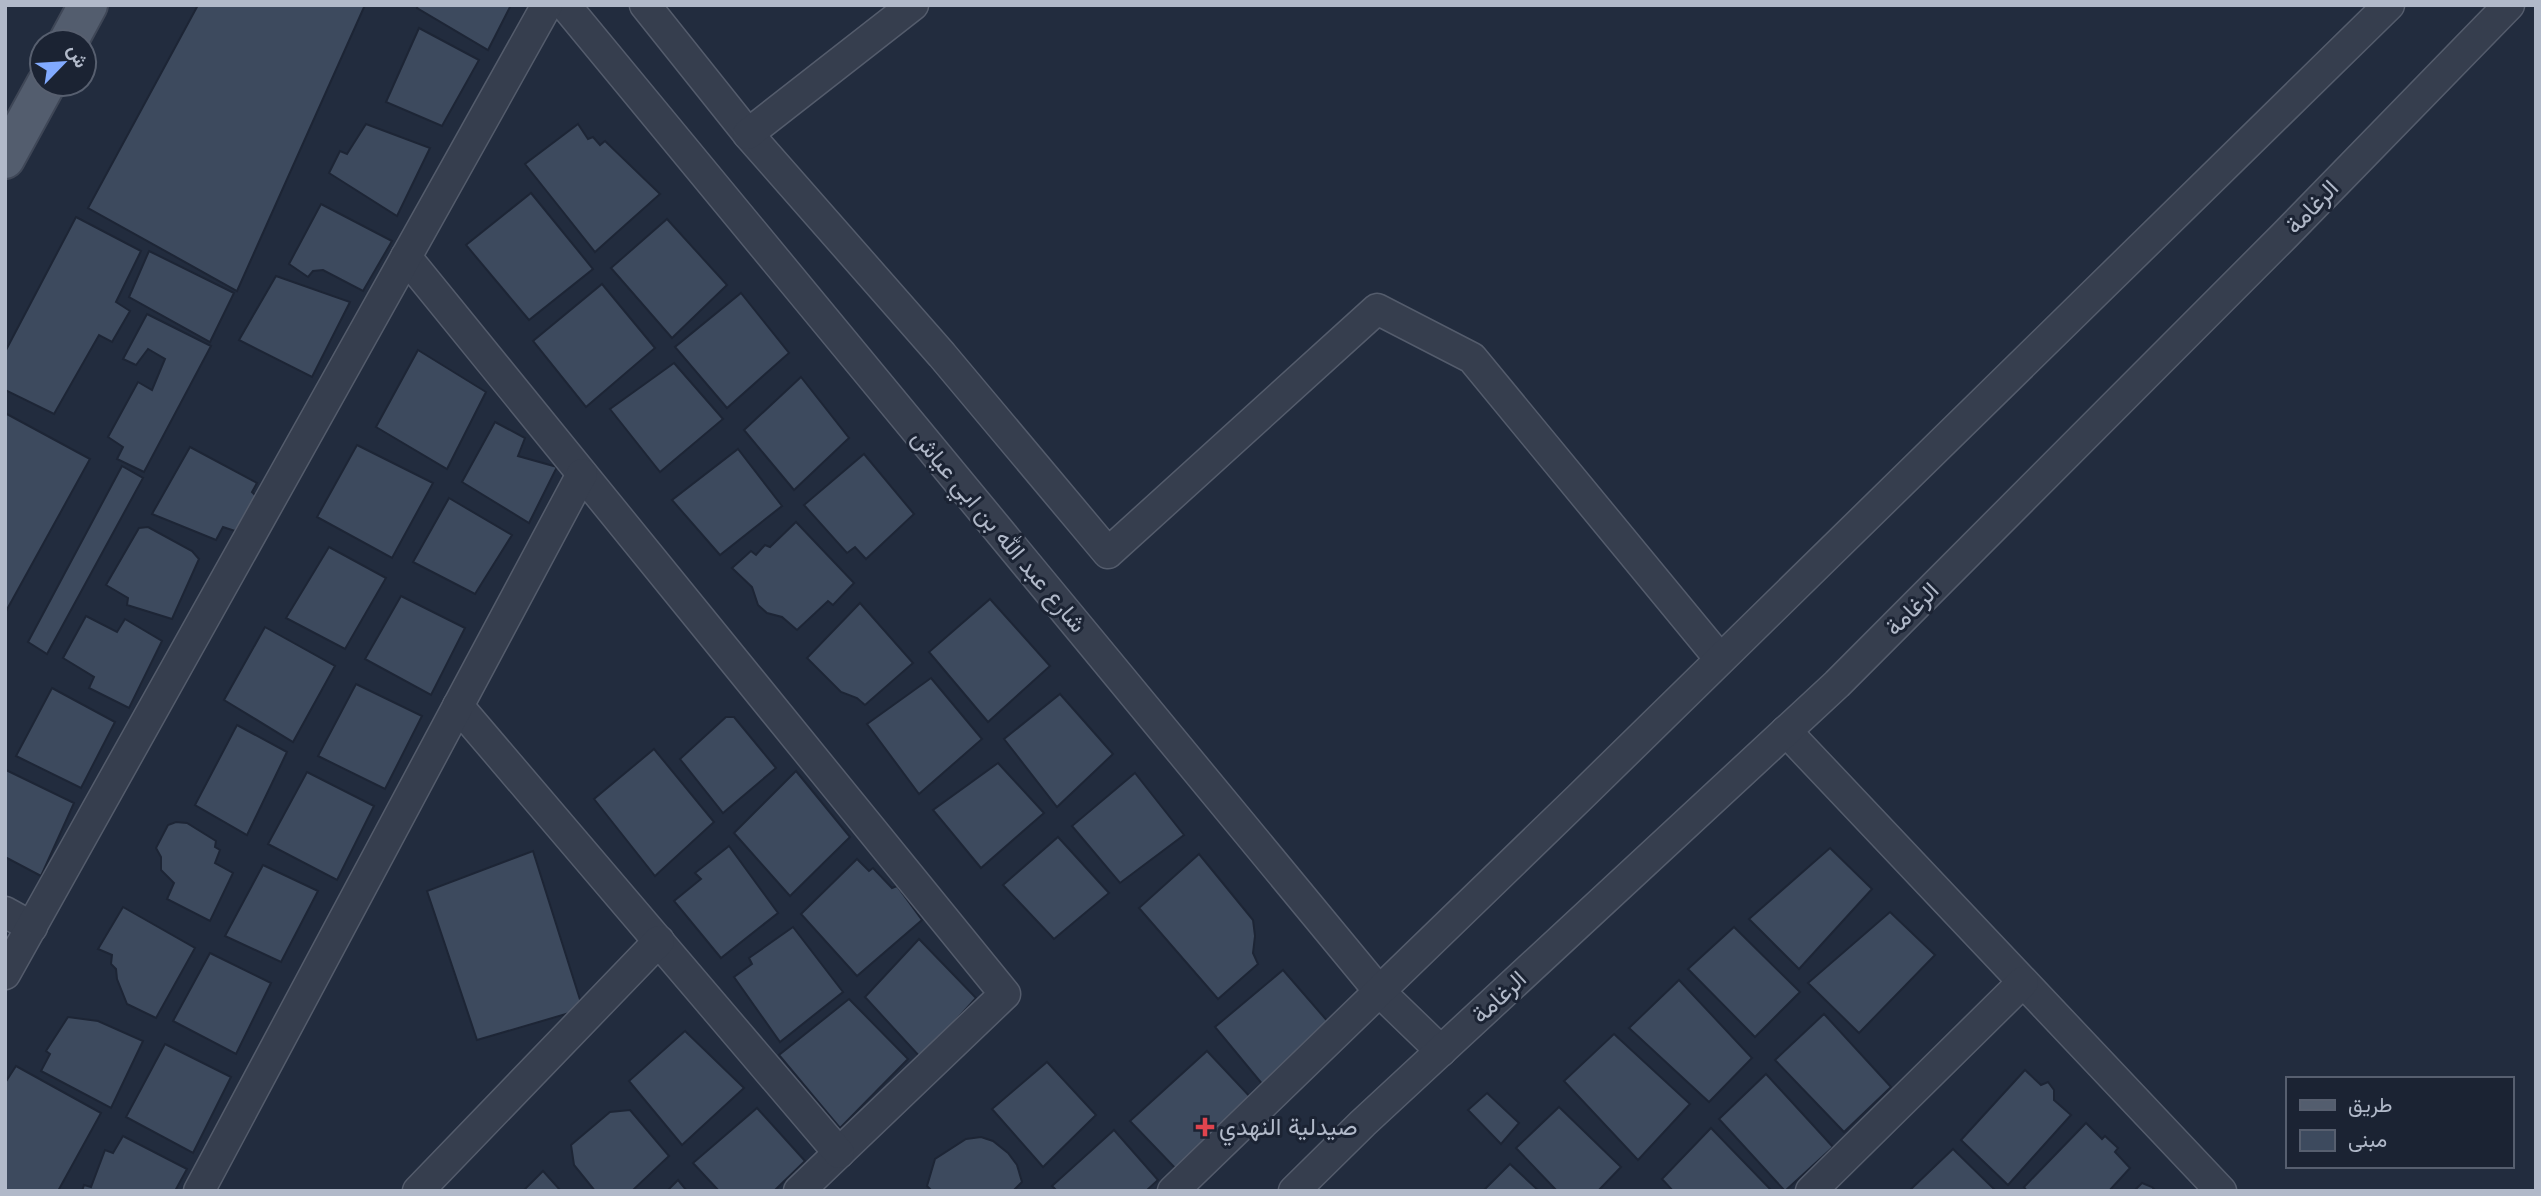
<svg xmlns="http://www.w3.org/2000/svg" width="2541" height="1196" viewBox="0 0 2541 1196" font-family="Arial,Vazirmatn,sans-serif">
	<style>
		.building { fill: #3d4a5e; stroke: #1d2535; stroke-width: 2 }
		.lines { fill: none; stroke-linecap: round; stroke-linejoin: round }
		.minor-casing { stroke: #545c6c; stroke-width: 33 }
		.primary-casing { stroke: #3f4757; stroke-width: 42 }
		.minor { stroke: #363e4e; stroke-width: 30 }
		.primary { stroke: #535d6e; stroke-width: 38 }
		.health-dot { fill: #e0444e; stroke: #1b2333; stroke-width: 2.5 }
		.labels { text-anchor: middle; stroke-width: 6; stroke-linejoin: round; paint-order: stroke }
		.street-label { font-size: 24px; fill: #b1b9c9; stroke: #1b2333 }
		.poi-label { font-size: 24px; fill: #b1b9c9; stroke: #1b2333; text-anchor: start }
	</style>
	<rect width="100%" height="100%" fill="#222c3e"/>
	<g class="building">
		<polygon points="198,5 365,5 237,291 88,208"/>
		<polygon points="418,5 511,5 488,50 417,8"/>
		<polygon points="419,28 479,60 442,126 386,102"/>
		<polygon points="366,124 430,148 397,216 329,173 340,151 347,154"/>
		<polygon points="578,124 588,139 593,137 600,145 605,141 660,194 595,252 525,164"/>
		<polygon points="531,193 593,269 529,320 466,245"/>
		<polygon points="321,204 392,241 363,291 323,270 313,271 308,277 289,264"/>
		<polygon points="76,217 141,251 116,302 130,311 112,342 99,335 54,414 5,390 5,352"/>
		<polygon points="667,219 727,285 672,338 611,268"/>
		<polygon points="149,251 234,293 210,342 129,297"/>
		<polygon points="276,276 350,302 312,377 239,340"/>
		<polygon points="602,284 655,348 586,407 533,341"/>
		<polygon points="741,293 789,353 727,408 675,347"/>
		<polygon points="147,314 211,346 144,472 117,459 123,447 108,437 138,382 152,390 165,359 148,349 136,365 123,359"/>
		<polygon points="418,350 486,392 447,469 376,427"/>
		<polygon points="674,363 723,419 660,472 610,409"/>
		<polygon points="801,377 849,438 794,490 744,430"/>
		<polygon points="5,413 90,459 5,613"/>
		<polygon points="495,422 525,438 518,456 557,467 529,523 462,482"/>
		<polygon points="357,445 433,483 392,558 317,517"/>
		<polygon points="190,447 257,483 252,492 258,498 235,531 223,527 216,540 152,514"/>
		<polygon points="738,449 782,506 720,555 672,500"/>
		<polygon points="864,454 914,514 866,559 855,547 847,553 804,505"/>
		<polygon points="122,466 143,478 47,654 28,642"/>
		<polygon points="449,498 512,535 475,594 413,562"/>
		<polygon points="796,522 854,583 833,605 828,601 797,630 782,617 767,613 758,605 752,587 732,568 751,551 756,555 765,545 770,547"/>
		<polygon points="148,527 192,551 199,559 172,619 127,605 128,598 106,585 139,528"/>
		<polygon points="329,547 386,578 345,649 286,618"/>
		<polygon points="401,596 465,628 431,695 365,659"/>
		<polygon points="990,599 1050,666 988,722 929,652"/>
		<polygon points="860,603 913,663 865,705 857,698 841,692 807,658"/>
		<polygon points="86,616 117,632 125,619 162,641 129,708 89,688 94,677 63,658"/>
		<polygon points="265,627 335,666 293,742 224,700"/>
		<polygon points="931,678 982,739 919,794 867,724"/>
		<polygon points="356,684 422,716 385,789 318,756"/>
		<polygon points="52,688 115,722 81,788 16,756"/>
		<polygon points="1060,694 1113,754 1057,807 1004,739"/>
		<polygon points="726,717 734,717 776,768 723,813 680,759"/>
		<polygon points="237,725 287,752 247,835 195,805"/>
		<polygon points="654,749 714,822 655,876 594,799"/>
		<polygon points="998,763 1044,813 981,868 933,810"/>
		<polygon points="6,770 74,803 41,876 5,857"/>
		<polygon points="796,771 850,837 790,896 734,833"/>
		<polygon points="307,772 374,806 337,880 268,844"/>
		<polygon points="1135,773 1184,835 1120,883 1072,826"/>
		<polygon points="176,822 187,823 216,841 215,847 220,850 215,863 233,873 210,921 167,899 174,883 161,870 161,857 156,848 168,825"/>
		<polygon points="1058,837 1109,893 1054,939 1003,885"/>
		<polygon points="729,846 778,913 721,958 674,901 701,879 695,873"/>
		<polygon points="1830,848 1872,889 1799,969 1749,919"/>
		<polygon points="533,851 583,1009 477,1040 427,891"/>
		<polygon points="1199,854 1253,920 1255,936 1253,953 1258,964 1218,999 1139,908"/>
		<polygon points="857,859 869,871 873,868 892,888 897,886 922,920 857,976 801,914"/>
		<polygon points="263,865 318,891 281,962 225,936"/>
		<polygon points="123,907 195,948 156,1018 127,1004 117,979 116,969 111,964 112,955 98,949"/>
		<polygon points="1890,912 1935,955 1859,1033 1808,983"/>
		<polygon points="793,927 843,992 780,1042 734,977 752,964 749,958"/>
		<polygon points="1734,927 1800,992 1755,1037 1688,969"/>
		<polygon points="919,939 976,998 921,1058 865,997"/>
		<polygon points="210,953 271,983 236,1054 173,1021"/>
		<polygon points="1283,970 1329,1023 1263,1085 1215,1027"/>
		<polygon points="1679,980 1752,1058 1709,1102 1629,1028"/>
		<polygon points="849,999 908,1059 840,1128 779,1055"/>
		<polygon points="1824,1014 1891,1087 1844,1132 1775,1060"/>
		<polygon points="68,1017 98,1021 143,1041 111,1108 41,1071 50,1054 46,1051"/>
		<polygon points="685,1031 744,1088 682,1145 629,1081"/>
		<polygon points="1614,1034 1690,1104 1638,1160 1564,1081"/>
		<polygon points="165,1044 231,1077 193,1153 126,1117"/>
		<polygon points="1207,1051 1254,1101 1178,1171 1130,1121"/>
		<polygon points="1047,1062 1096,1115 1043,1167 992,1109"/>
		<polygon points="16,1066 101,1113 58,1191 5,1191 5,1083"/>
		<polygon points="2025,1070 2041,1085 2048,1082 2054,1090 2054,1100 2071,1115 2008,1185 1961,1140"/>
		<polygon points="1766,1074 1833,1147 1785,1191 1719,1119"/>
		<polygon points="1487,1093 1519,1123 1501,1144 1468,1110"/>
		<polygon points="1559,1107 1621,1167 1598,1191 1557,1191 1516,1148"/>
		<polygon points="757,1108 805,1161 774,1191 719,1191 693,1163"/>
		<polygon points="630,1110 669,1156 632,1191 595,1191 574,1165 571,1145 610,1112"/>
		<polygon points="2086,1123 2102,1139 2105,1136 2118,1148 2115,1152 2130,1168 2109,1191 2027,1191 2024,1187"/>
		<polygon points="1711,1128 1772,1191 1673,1191 1662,1179"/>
		<polygon points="1114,1130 1158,1180 1146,1191 1057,1191 1052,1186"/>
		<polygon points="123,1136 187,1169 175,1191 82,1191 84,1185 91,1187 105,1150 113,1153"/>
		<polygon points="981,1137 993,1141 1008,1153 1017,1165 1022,1182 1013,1191 932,1191 927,1186 935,1159 966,1139"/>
		<polygon points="1953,1149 1996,1191 1909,1191"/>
		<polygon points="1510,1164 1539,1191 1483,1191"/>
		<polygon points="543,1171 561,1191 523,1191"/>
		<polygon points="678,1180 687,1191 667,1191"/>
		<polygon points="2142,1183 2152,1187 2156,1191 2134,1191"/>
	</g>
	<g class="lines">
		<g class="minor-casing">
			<g id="minor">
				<polyline points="565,5 1379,991 1441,1051"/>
				<polyline points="645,5 748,134 942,355 1108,553 1377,309 1472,358 1720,659"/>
				<polyline points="748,134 913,5"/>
				<polyline points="406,257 1005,994 799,1191"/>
				<polyline points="458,706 839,1153"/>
				<polyline points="1786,731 2221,1191"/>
				<polyline points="5,912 32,927"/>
				<polyline points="5,974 547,5"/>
				<polyline points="199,1191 582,474"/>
				<polyline points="418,1191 659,941"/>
				<polyline points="1173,1191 1579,798 2389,5"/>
				<polyline points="1294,1191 1363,1123 1837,684 2284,236 2509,5"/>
				<polyline points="1811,1191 2023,982"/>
			</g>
		</g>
		<g class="primary-casing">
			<g id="primary">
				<polyline points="68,42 88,5"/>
				<polyline points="5,159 46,84"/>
			</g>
		</g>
		<use href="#minor" class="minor"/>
		<use href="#primary" class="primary"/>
	</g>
	<path class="health-dot" d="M1201.5 1116.5h7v7h7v7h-7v7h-7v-7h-7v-7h7z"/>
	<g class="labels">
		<g class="street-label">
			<text transform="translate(2312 207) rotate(-46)" y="8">الرغامة</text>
			<text transform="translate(999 531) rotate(50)" y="8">شارع عبد الله بن ابي عياش</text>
			<text transform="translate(1912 609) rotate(-45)" y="8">الرغامة</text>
			<text transform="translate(1499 997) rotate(-43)" y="8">الرغامة</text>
		</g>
		<g class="poi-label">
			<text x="1219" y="1135">صيدلية النهدي</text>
		</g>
	</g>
	<rect width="2541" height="1196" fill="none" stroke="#b1b9c9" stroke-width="14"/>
	<rect x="2286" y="1077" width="228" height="91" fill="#1b2333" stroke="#575f6f" stroke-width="2"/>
	<rect x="2300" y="1100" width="35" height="10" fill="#535d6e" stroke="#575f6f" stroke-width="2"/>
	<text x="2348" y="1112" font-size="21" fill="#b1b9c9">طريق</text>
	<rect x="2300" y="1130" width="35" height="21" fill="#3d4a5e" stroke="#575f6f" stroke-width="2"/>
	<text x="2348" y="1147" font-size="21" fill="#b1b9c9">مبنى</text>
	<g transform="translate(63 63) rotate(65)"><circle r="33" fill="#1b2333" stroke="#575f6f" stroke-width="2"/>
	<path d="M0-5L12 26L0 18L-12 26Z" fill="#81aaff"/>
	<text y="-10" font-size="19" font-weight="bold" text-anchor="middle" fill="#b1b9c9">ش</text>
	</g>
</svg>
